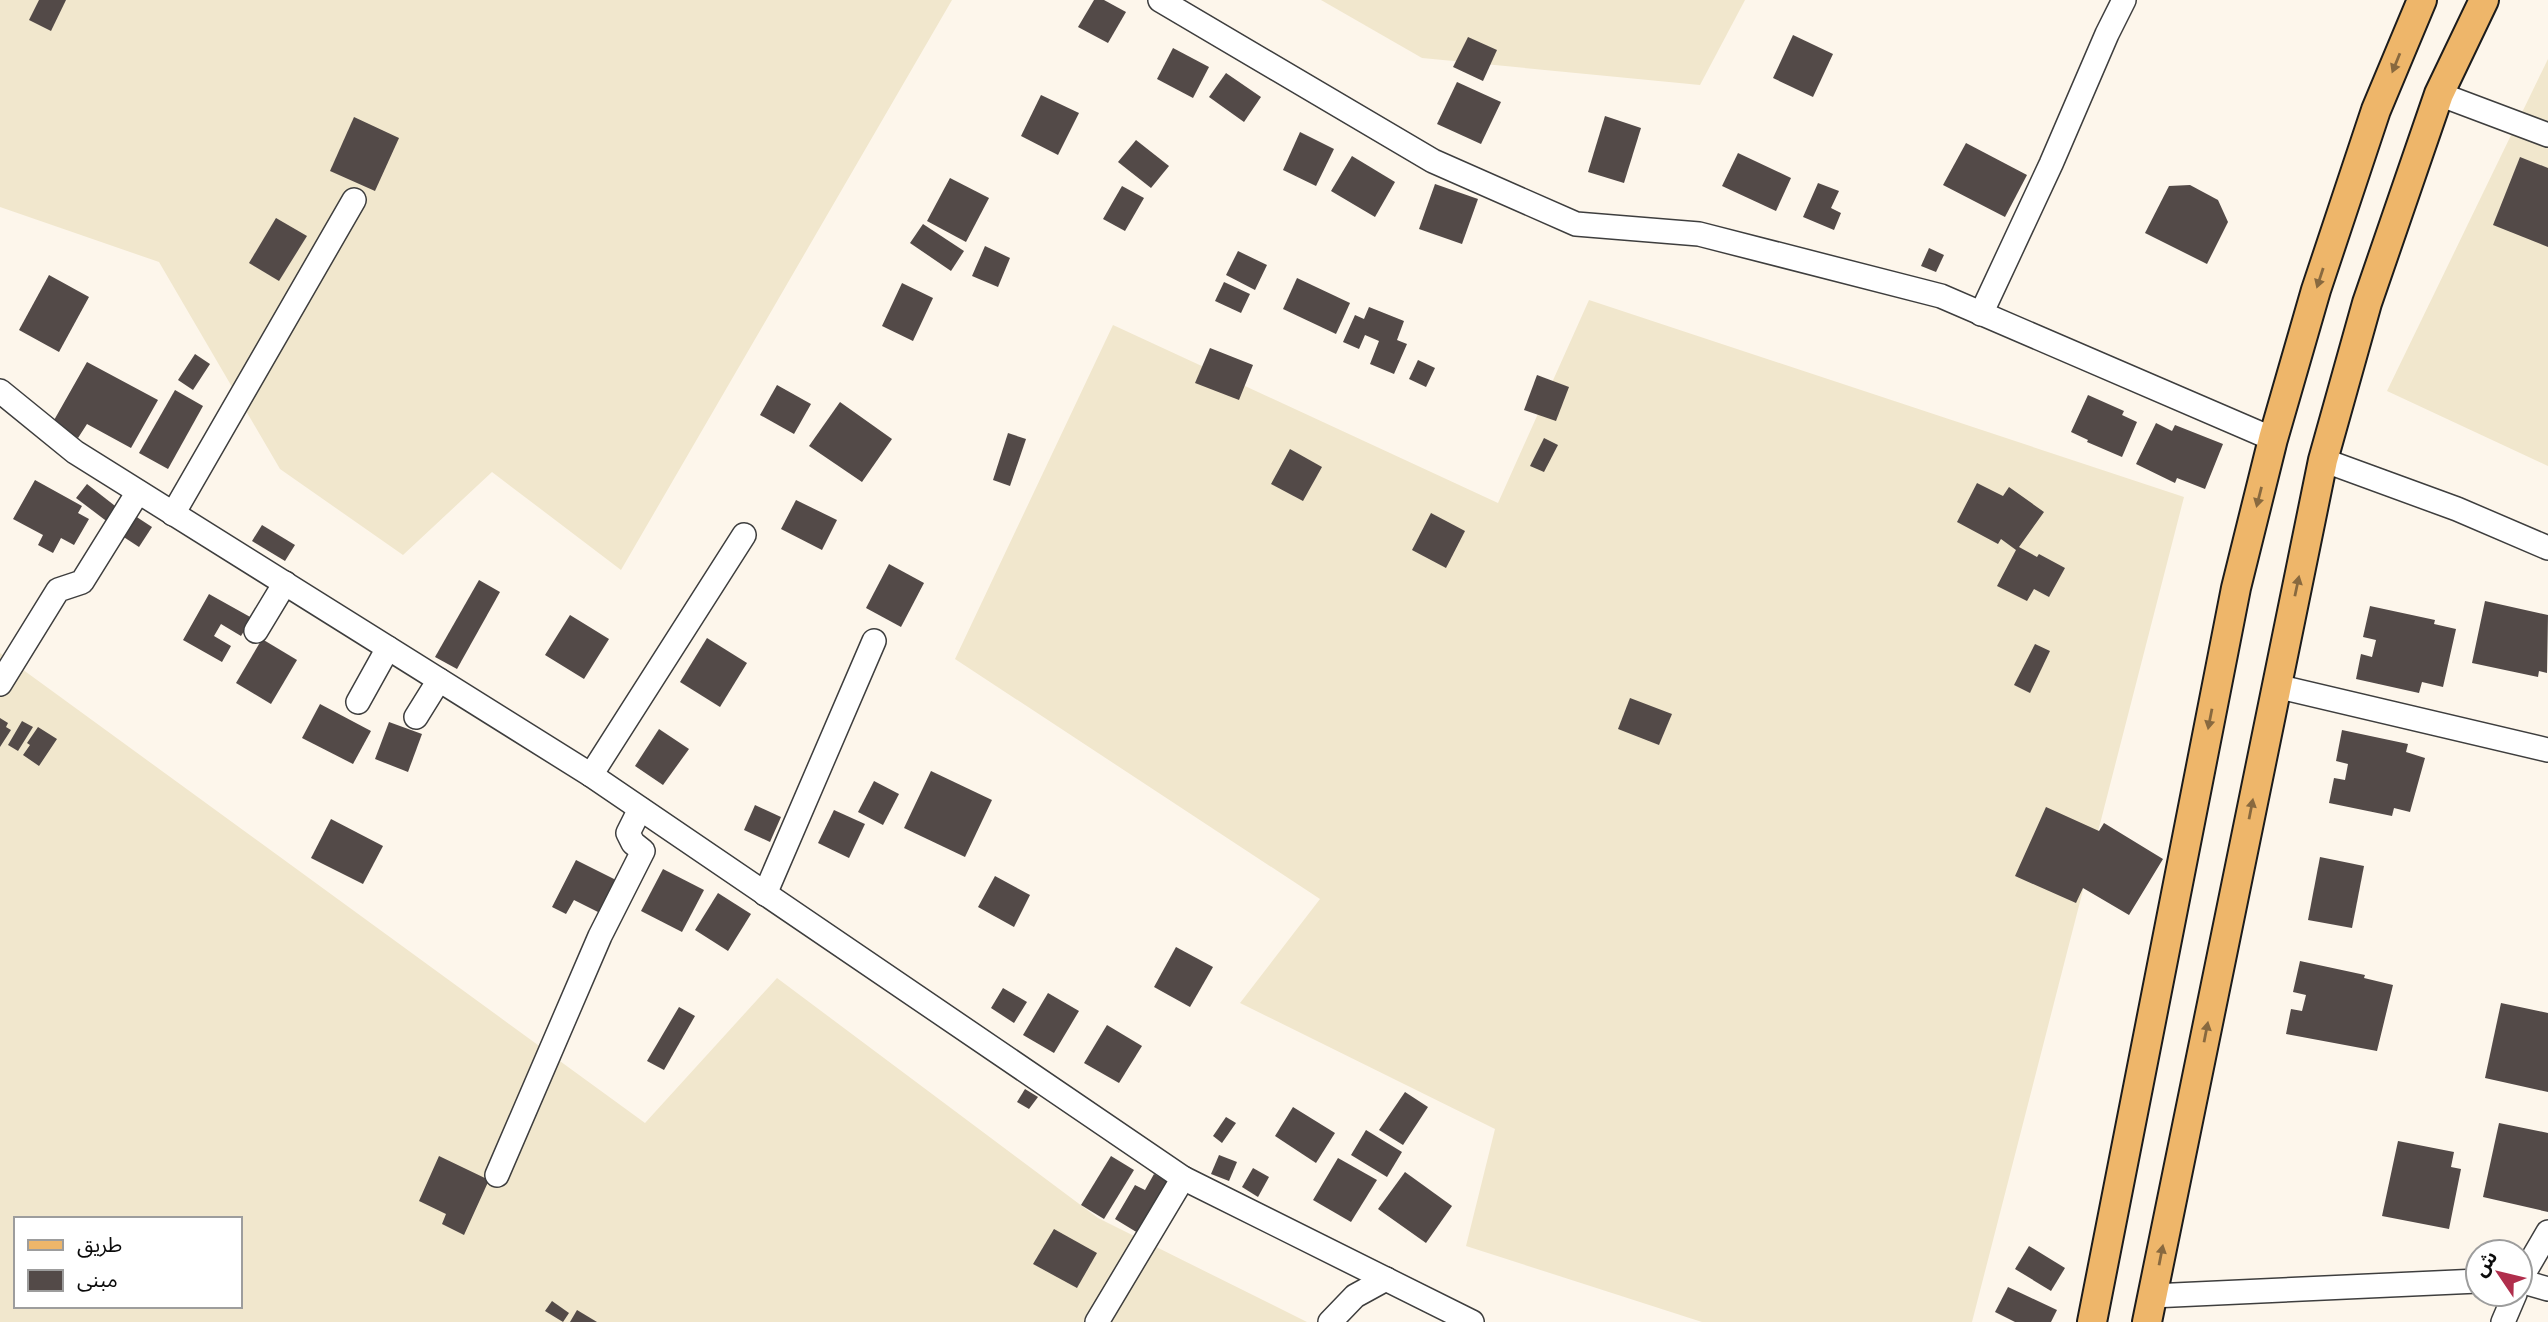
<svg xmlns="http://www.w3.org/2000/svg" width="2548" height="1322" viewBox="0 0 2548 1322" font-family="'Times New Roman','Noto Sans Arabic',serif">
	<style>
		.farmland { fill: #f1e7cd; fill-rule: evenodd }
		.building { fill: #534a48 }
		.lines { fill: none; stroke-linecap: round; stroke-linejoin: round }
		.minor-casing { stroke: #3e3e3e; stroke-width: 26 }
		.major-casing { stroke: #1c1c1c; stroke-width: 32 }
		.minor { stroke: #fff; stroke-width: 23 }
		.major { stroke: #eeb66a; stroke-width: 28 }
		.oneway { fill: #88693f }
	</style>
	<rect width="100%" height="100%" fill="#fdf6eb"/>
	<g class="farmland">
		<polygon points="0,0 952,0 621,570 492,472 403,555 280,469 159,262 0,207"/>
		<polygon points="1321,0 1745,0 1700,85 1422,58"/>
		<polygon points="2548,59 2548,466 2387,391"/>
		<polygon points="1589,300 2184,497 1972,1322 1702,1322 1466,1246 1495,1129 1240,1003 1320,899 955,659 1113,325 1498,503"/>
		<path d="M0,653L645,1123L777,978L1098,1218L1307,1322H0ZM16,1219H240V1306H16Z"/>
	</g>
	<g class="building">
		<polygon points="39,0 66,0 51,31 29,20"/>
		<polygon points="1094,0 1104,0 1126,12 1108,43 1078,27"/>
		<polygon points="1793,35 1833,54 1813,97 1773,78"/>
		<polygon points="1468,37 1497,50 1483,81 1453,67"/>
		<polygon points="1173,48 1209,67 1193,98 1157,79"/>
		<polygon points="1226,73 1261,97 1244,122 1209,97"/>
		<polygon points="1457,82 1501,102 1481,144 1437,124"/>
		<polygon points="1041,95 1079,113 1058,155 1021,136"/>
		<polygon points="1605,116 1641,128 1624,183 1588,172"/>
		<polygon points="354,117 399,138 375,191 330,171"/>
		<polygon points="1300,132 1334,149 1316,186 1283,170"/>
		<polygon points="1136,140 1169,166 1151,188 1118,162"/>
		<polygon points="1966,143 2027,175 2005,217 1943,185"/>
		<polygon points="1738,153 1791,178 1776,211 1722,186"/>
		<polygon points="1352,156 1395,182 1375,217 1331,191"/>
		<polygon points="2520,157 2548,168 2548,247 2493,225"/>
		<polygon points="950,178 989,198 966,242 927,221"/>
		<polygon points="1818,183 1839,191 1831,208 1841,213 1834,230 1803,217"/>
		<polygon points="1435,184 1478,199 1462,244 1419,229"/>
		<polygon points="2190,185 2218,200 2228,222 2207,264 2145,233 2169,186"/>
		<polygon points="1122,186 1144,198 1125,231 1103,219"/>
		<polygon points="276,218 307,236 279,281 249,263"/>
		<polygon points="923,224 964,251 951,271 910,243"/>
		<polygon points="985,246 1010,258 998,287 972,276"/>
		<polygon points="1929,248 1944,255 1936,272 1921,266"/>
		<polygon points="1238,251 1267,265 1255,290 1226,275"/>
		<polygon points="49,275 89,297 59,352 19,330"/>
		<polygon points="1297,278 1350,303 1336,334 1283,309"/>
		<polygon points="1224,282 1250,294 1241,313 1215,301"/>
		<polygon points="902,283 933,298 913,341 882,326"/>
		<polygon points="1369,307 1404,321 1397,340 1407,344 1394,374 1370,364 1379,341 1365,335 1359,349 1343,342 1355,315 1364,319"/>
		<polygon points="1210,348 1253,365 1239,400 1195,383"/>
		<polygon points="195,354 210,364 193,390 178,380"/>
		<polygon points="1418,360 1435,368 1426,387 1409,379"/>
		<polygon points="87,362 158,400 131,448 87,424 78,438 53,422"/>
		<polygon points="1537,375 1569,387 1556,421 1524,410"/>
		<polygon points="777,385 811,404 794,434 760,415"/>
		<polygon points="175,390 203,406 168,469 139,453"/>
		<polygon points="2088,395 2124,411 2122,415 2137,422 2122,457 2087,442 2088,440 2071,432"/>
		<polygon points="840,402 892,439 862,482 809,446"/>
		<polygon points="2156,423 2172,431 2175,425 2223,444 2205,489 2177,478 2175,483 2136,464"/>
		<polygon points="1008,433 1026,439 1010,486 993,480"/>
		<polygon points="1544,438 1558,445 1544,472 1530,466"/>
		<polygon points="1290,449 1322,467 1303,501 1271,484"/>
		<polygon points="35,480 82,506 78,513 89,519 74,545 61,538 53,553 38,545 43,535 13,519"/>
		<polygon points="1977,483 2003,496 2009,487 2044,512 2019,547 2037,557 2039,554 2065,568 2049,597 2034,589 2027,601 1997,586 2016,550 2001,539 1998,544 1957,522"/>
		<polygon points="87,484 119,509 109,523 76,498"/>
		<polygon points="796,500 837,520 822,550 781,529"/>
		<polygon points="129,512 152,527 139,547 116,532"/>
		<polygon points="1431,513 1465,531 1446,568 1412,550"/>
		<polygon points="262,525 295,545 285,561 252,541"/>
		<polygon points="889,564 924,583 901,627 866,608"/>
		<polygon points="479,580 500,592 457,669 435,657"/>
		<polygon points="209,594 252,618 241,636 221,624 214,636 231,646 222,662 183,640"/>
		<polygon points="2485,601 2548,615 2547,673 2539,671 2538,677 2472,663"/>
		<polygon points="2370,606 2435,620 2434,624 2456,629 2443,687 2422,682 2419,693 2356,679 2361,654 2372,657 2376,640 2363,637"/>
		<polygon points="570,615 609,639 584,679 545,655"/>
		<polygon points="707,638 747,663 720,707 680,682"/>
		<polygon points="262,639 297,660 271,704 236,683"/>
		<polygon points="2035,644 2050,651 2030,693 2014,685"/>
		<polygon points="1630,698 1672,714 1659,745 1618,729"/>
		<polygon points="320,704 371,731 353,764 302,738"/>
		<polygon points="0,718 8,723 6,727 11,730 0,747"/>
		<polygon points="22,721 33,727 18,751 8,745"/>
		<polygon points="389,722 422,734 408,772 375,759"/>
		<polygon points="38,727 57,739 39,766 23,755 30,745 27,743"/>
		<polygon points="659,729 689,749 663,785 635,766"/>
		<polygon points="2342,730 2408,744 2406,752 2425,758 2410,812 2394,808 2392,816 2329,803 2334,778 2345,780 2348,764 2336,761"/>
		<polygon points="931,771 992,800 965,857 904,828"/>
		<polygon points="874,781 899,794 883,825 858,812"/>
		<polygon points="755,805 781,817 770,842 744,830"/>
		<polygon points="2046,807 2099,831 2104,823 2163,859 2129,915 2083,888 2076,903 2015,876"/>
		<polygon points="834,810 865,824 849,858 818,843"/>
		<polygon points="331,819 383,846 363,884 311,858"/>
		<polygon points="2320,857 2364,866 2352,928 2308,920"/>
		<polygon points="576,860 620,882 604,915 574,900 566,914 552,907"/>
		<polygon points="663,869 704,890 682,932 641,911"/>
		<polygon points="995,876 1030,895 1014,927 978,907"/>
		<polygon points="718,893 751,914 728,951 695,930"/>
		<polygon points="1176,947 1213,967 1190,1007 1154,987"/>
		<polygon points="2300,961 2365,975 2364,978 2393,985 2377,1051 2286,1034 2291,1009 2302,1011 2306,995 2293,992"/>
		<polygon points="1003,988 1027,1002 1014,1023 991,1008"/>
		<polygon points="1048,993 1079,1011 1054,1053 1023,1035"/>
		<polygon points="2501,1003 2548,1013 2548,1092 2485,1078"/>
		<polygon points="679,1007 695,1016 664,1070 647,1061"/>
		<polygon points="1107,1025 1142,1046 1119,1083 1084,1063"/>
		<polygon points="1025,1089 1038,1097 1029,1109 1017,1102"/>
		<polygon points="1405,1092 1428,1107 1403,1145 1379,1130"/>
		<polygon points="1293,1107 1335,1133 1316,1163 1275,1136"/>
		<polygon points="1226,1117 1236,1123 1222,1143 1213,1136"/>
		<polygon points="2499,1123 2548,1133 2548,1212 2483,1197"/>
		<polygon points="1366,1130 1402,1152 1387,1177 1351,1155"/>
		<polygon points="2398,1141 2454,1152 2451,1167 2461,1169 2449,1229 2382,1216"/>
		<polygon points="1219,1155 1237,1162 1229,1181 1211,1174"/>
		<polygon points="439,1156 489,1180 464,1235 442,1224 446,1214 419,1201"/>
		<polygon points="1111,1156 1134,1170 1104,1219 1081,1205"/>
		<polygon points="1338,1158 1377,1180 1351,1222 1313,1200"/>
		<polygon points="1253,1168 1269,1177 1258,1197 1242,1187"/>
		<polygon points="1405,1172 1452,1206 1426,1243 1378,1209"/>
		<polygon points="1154,1174 1168,1182 1138,1233 1115,1219 1135,1185 1145,1190"/>
		<polygon points="1054,1229 1097,1253 1077,1288 1033,1264"/>
		<polygon points="2029,1246 2065,1268 2051,1291 2015,1269"/>
		<polygon points="2008,1287 2057,1310 2051,1322 2015,1322 1995,1312"/>
		<polygon points="552,1301 569,1313 563,1322 545,1311"/>
		<polygon points="577,1310 597,1322 570,1322"/>
	</g>
	<g class="lines">
		<g class="minor-casing">
			<g id="minor">
				<polyline points="1160,0 1433,161 1576,224 1699,234 1941,296 2273,439"/>
				<polyline points="2439,94 2548,135"/>
				<polyline points="1981,314 2051,164 2107,34 2124,0"/>
				<polyline points="0,391 75,452 591,775 1183,1178 1472,1322"/>
				<polyline points="2323,460 2457,509 2548,548"/>
				<polyline points="173,514 354,200"/>
				<polyline points="256,631 285,583"/>
				<polyline points="0,684 58,590 82,582 138,492"/>
				<polyline points="2276,686 2548,750"/>
				<polyline points="358,702 388,648"/>
				<polyline points="416,717 439,680"/>
				<polyline points="591,775 744,535"/>
				<polyline points="765,894 874,641"/>
				<polyline points="497,1175 600,936 643,851 633,843 628,833 640,809"/>
				<polyline points="2520,1280 2548,1232"/>
				<polyline points="2520,1281 2548,1289"/>
				<polyline points="2152,1296 2478,1281"/>
				<polyline points="1097,1322 1183,1178"/>
				<polyline points="1330,1322 1355,1296 1386,1279"/>
				<polyline points="2503,1322 2515,1294"/>
			</g>
		</g>
		<g class="major-casing">
			<g id="major">
				<polyline points="2092,1322 2236,588 2273,439 2316,290 2376,110 2422,0"/>
				<polyline points="2147,1322 2323,460 2367,303 2439,94 2484,0"/>
			</g>
		</g>
		<use href="#minor" class="minor"/>
		<use href="#major" class="major"/>
	</g>
	<defs><path id="oneway-solid" d="M-6-.8H1V-3.2L6.5 0L1 3.2V.8H-6Z" transform="scale(1.75)"/></defs>
	<g class="oneway">
		<use href="#oneway-solid" transform="translate(2396 63) rotate(112)"/>
		<use href="#oneway-solid" transform="translate(2320 278) rotate(108)"/>
		<use href="#oneway-solid" transform="translate(2259 497) rotate(104)"/>
		<use href="#oneway-solid" transform="translate(2297 586) rotate(-78)"/>
		<use href="#oneway-solid" transform="translate(2210 719) rotate(101)"/>
		<use href="#oneway-solid" transform="translate(2251 809) rotate(-79)"/>
		<use href="#oneway-solid" transform="translate(2206 1032) rotate(-79)"/>
		<use href="#oneway-solid" transform="translate(2161 1255) rotate(-79)"/>
	</g>
	<rect x="14" y="1217" width="228" height="91" fill="#ffffff" stroke="#9d9d9d" stroke-width="2"/>
	<rect x="28" y="1240" width="35" height="10" fill="#eeb66a" stroke="#9d9d9d" stroke-width="2"/>
	<text x="77" y="1252" font-size="21" fill="#0b0b0b">طريق</text>
	<rect x="28" y="1270" width="35" height="21" fill="#534a48" stroke="#9d9d9d" stroke-width="2"/>
	<text x="77" y="1287" font-size="21" fill="#0b0b0b">مبنى</text>
	<g transform="translate(2499 1273) rotate(305)"><circle r="33" fill="#ffffff" stroke="#9d9d9d" stroke-width="2"/>
	<path d="M0-5L12 26L0 18L-12 26Z" fill="#b02e4c"/>
	<text y="-10" font-size="19" font-weight="bold" text-anchor="middle" fill="#0b0b0b">ش</text>
	</g>
</svg>
